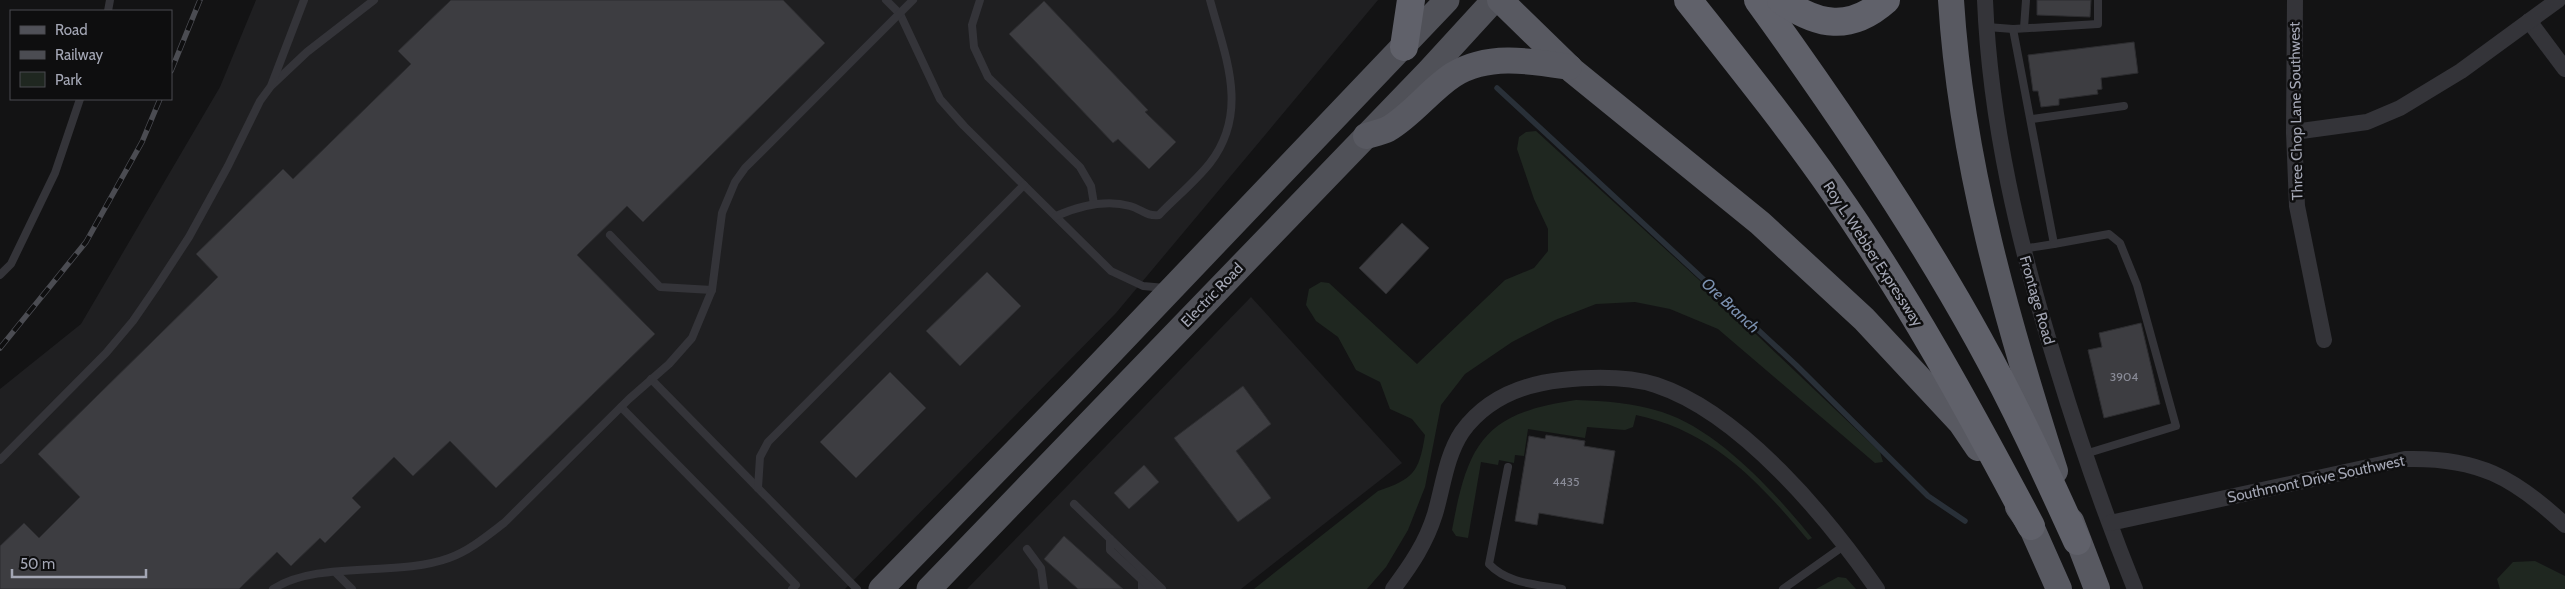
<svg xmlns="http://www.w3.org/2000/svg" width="2565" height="589" viewBox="0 0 2565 589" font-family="Cabin,sans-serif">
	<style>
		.built { fill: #1f1f21 }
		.green { fill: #1f2720 }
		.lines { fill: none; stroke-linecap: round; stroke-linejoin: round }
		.stream { stroke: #293038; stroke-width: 5.5 }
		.building { fill: #3d3d41; stroke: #2d2d30 }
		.service { stroke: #343439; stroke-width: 8 }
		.minor { stroke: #343439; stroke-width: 16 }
		.primary { stroke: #505158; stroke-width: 25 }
		.trunk { stroke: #585961; stroke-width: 26 }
		.motorway { stroke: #60616a; stroke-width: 28 }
		.rail-casing { stroke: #4b4c52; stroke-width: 5.5 }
		.rail { stroke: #0e0e0f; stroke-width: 4; stroke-dasharray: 11; stroke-linecap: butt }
		.labels { text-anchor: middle; stroke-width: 5; stroke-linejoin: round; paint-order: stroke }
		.number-label { font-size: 12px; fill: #8a8c98 }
		.street-label { font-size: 15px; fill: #a4a7b5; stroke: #0e0e0f }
		.water-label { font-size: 16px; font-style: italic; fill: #7b91b0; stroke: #0e0e0f }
	</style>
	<rect width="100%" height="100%" fill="#131314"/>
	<g class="built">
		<polygon points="256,0 1378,0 1116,313 845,589 0,589 0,389 81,324 220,87"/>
		<polygon points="1251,297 1402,463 1241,589 967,589"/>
	</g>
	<g class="green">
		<path d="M1536,131L1697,278L1880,452L1883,462L1875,463L1718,329L1670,309L1635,302L1596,304L1555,320L1512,342L1465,374L1441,405L1425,487L1408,530L1386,567L1367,589H1254L1378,491C1413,479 1419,473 1425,435L1412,419L1390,409L1380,382L1356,370L1338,337L1316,321L1306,305L1309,289L1321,282L1329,283L1417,364L1505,280L1534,268L1548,251V229L1534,199L1517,149L1519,137L1526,132Z"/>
		<path d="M1576,400C1605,401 1634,403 1662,412C1720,431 1775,493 1812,538L1808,540C1759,482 1713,431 1636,415L1633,427L1625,430L1587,427L1585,438L1528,429L1524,456L1515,455L1514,463L1499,460L1498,465L1481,462L1468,538L1456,536L1452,530C1468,443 1484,413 1576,400Z"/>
		<polygon points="2535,561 2565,576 2565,589 2500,589 2497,579 2513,562"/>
		<polygon points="1838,577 1846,578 1856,589 1816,589"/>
	</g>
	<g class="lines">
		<polyline class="stream" points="1497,88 1796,365 1928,496 1965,521"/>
	</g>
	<g class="building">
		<polygon points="451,0 783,0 825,43 643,222 627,206 577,255 655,334 496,488 450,441 413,476 394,457 352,498 361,507 325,543 320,538 291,566 277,552 239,589 0,589 0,546 24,523 39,538 80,497 38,454 218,277 196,254 283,169 293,179 411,64 398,51"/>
		<polygon points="2037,0 2091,0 2090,17 2037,15"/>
		<polygon points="1044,1 1148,110 1145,112 1176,142 1149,169 1118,139 1113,143 1009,34"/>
		<polygon points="2134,42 2138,73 2101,78 2102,89 2097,90 2098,94 2059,99 2059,105 2041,107 2038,91 2033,91 2028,55"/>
		<polygon points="1402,223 1429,248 1386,294 1359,268"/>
		<polygon points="987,272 1021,306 960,366 926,331"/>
		<polygon points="2141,323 2160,404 2104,418 2088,350 2102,347 2099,333"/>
		<polygon points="890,372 926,408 856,478 820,442"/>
		<polygon points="1243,386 1271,424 1236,451 1271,498 1238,522 1174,438"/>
		<polygon points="1546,435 1585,441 1584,446 1615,451 1603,524 1539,513 1537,525 1515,521 1529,436 1545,439"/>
		<polygon points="1144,465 1159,482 1129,509 1114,493"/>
		<polygon points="1064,536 1123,589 1078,589 1044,559"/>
	</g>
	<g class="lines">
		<g class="service">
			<polyline points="886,0 900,14 940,99 964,126 1111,271 1143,286 1165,288"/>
			<polyline points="980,0 972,25 974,47 988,77 1080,167 1091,186 1094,204"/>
			<polyline points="108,11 110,0"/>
			<polyline points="1987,27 2013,29 2098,24 2098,0"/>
			<polyline points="2024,28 2026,0"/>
			<polyline points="2013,29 2054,244 2022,249"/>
			<polyline points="272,85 307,52 374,0"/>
			<polyline points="2032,119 2124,106"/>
			<path d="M1056,216C1079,206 1105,199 1130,206C1141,209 1147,217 1159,215C1175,198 1195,182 1210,163C1250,111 1225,56 1210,0"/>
			<polyline points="610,235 660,287 712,290"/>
			<polyline points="2054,244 2109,234 2120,243 2137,285 2176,426 2085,454"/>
			<polyline points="0,275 11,264 55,173 80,99"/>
			<polyline points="651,379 857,589"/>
			<polyline points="621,407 796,585 792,589"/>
			<polyline points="0,460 106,353 133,321 157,286 189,237 228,166 260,101 271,86 304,0"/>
			<path d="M1508,467L1489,564C1508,584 1536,584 1562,589"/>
			<polyline points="758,488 760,457 768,442 1024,185"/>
			<polyline points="1074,504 1162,589"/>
			<polyline points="1110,539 1110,550 1142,580 1142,589"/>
			<polyline points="1027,549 1041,568 1044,589"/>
			<polyline points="336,573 352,589"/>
			<polyline points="1142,580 1152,589"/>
			<path d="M273,589C317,560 398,577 449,558C469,551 487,536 504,523L629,399L669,364L692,338L712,290L722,213L735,182L745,168L913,0"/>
			<polyline points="1783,589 1845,545"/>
		</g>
		<g class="minor">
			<path d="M1985,0C1990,124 2019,245 2056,364C2079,440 2105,515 2135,589"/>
			<polyline points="2295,0 2294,132 2297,206 2324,340"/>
			<polyline points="2529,21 2565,69"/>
			<polyline points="2294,132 2367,122 2400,108 2461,71 2558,0"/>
			<path d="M2110,523L2405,459C2477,457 2514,477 2565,525"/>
			<path d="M1393,589C1411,565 1426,543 1435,514C1443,487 1446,456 1462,432C1486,399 1523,384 1562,380C1591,377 1627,376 1656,385C1741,413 1827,517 1877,589"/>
		</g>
		<g class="primary">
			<polyline points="881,589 1079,386 1447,0"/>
			<polyline points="929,589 1429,71 1494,0"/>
		</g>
		<g class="trunk">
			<polyline points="1500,0 1573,71 1760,223 1864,319 1961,423 1978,448"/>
			<path d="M1951,0C1961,162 2006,317 2055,471"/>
			<path d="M1366,136C1373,134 1382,132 1388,129C1412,115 1430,90 1453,75C1488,53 1531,61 1569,67"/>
			<polyline points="2018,507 2031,526 2059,589"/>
			<polyline points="2071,521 2097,589"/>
		</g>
		<g class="motorway">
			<path d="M1688,0C1737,62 1787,124 1833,190C1908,297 1970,411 2031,526"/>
			<path d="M1758,0C1837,109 1914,222 1979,340C2015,405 2046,473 2077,541"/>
			<path d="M1781,0C1818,26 1850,32 1886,0"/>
			<polyline points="1404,47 1411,0"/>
		</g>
		<g class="rail-casing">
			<g id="rail">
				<polyline points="171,71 200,0"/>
				<polyline points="0,348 86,242 142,142 160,99"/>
			</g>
		</g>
		<use href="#rail" class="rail"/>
	</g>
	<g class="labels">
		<g class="number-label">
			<text x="2124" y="381">3904</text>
			<text x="1566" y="486">4435</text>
		</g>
		<g class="street-label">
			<text transform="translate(2296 111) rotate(-91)" y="5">Three Chop Lane Southwest</text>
			<text transform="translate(1873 254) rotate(57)" y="5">Roy L. Webber Expressway</text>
			<text transform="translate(1212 295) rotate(-46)" y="5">Electric Road</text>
			<text transform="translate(2037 300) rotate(74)" y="5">Frontage Road</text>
			<text transform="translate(2316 479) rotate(-12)" y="5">Southmont Drive Southwest</text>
		</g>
		<g class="water-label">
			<text transform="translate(1731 305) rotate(43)" y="6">Ore Branch</text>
		</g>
	</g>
	<rect x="10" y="10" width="162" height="90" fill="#0e0e0f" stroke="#4a4b51"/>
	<rect x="20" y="26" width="25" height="8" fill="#505158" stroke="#4a4b51"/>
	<text x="55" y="35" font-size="15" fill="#a4a7b5">Road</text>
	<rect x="20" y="51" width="25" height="8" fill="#4b4c52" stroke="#4a4b51"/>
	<text x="55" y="60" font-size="15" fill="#a4a7b5">Railway</text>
	<rect x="20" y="72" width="25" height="15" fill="#1f2720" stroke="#4a4b51"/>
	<text x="55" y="85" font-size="15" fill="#a4a7b5">Park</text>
	<path d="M12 569v8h134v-8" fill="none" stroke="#a4a7b5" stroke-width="2.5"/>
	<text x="20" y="569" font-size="15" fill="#a4a7b5" stroke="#0e0e0f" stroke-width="4" paint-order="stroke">50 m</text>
</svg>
